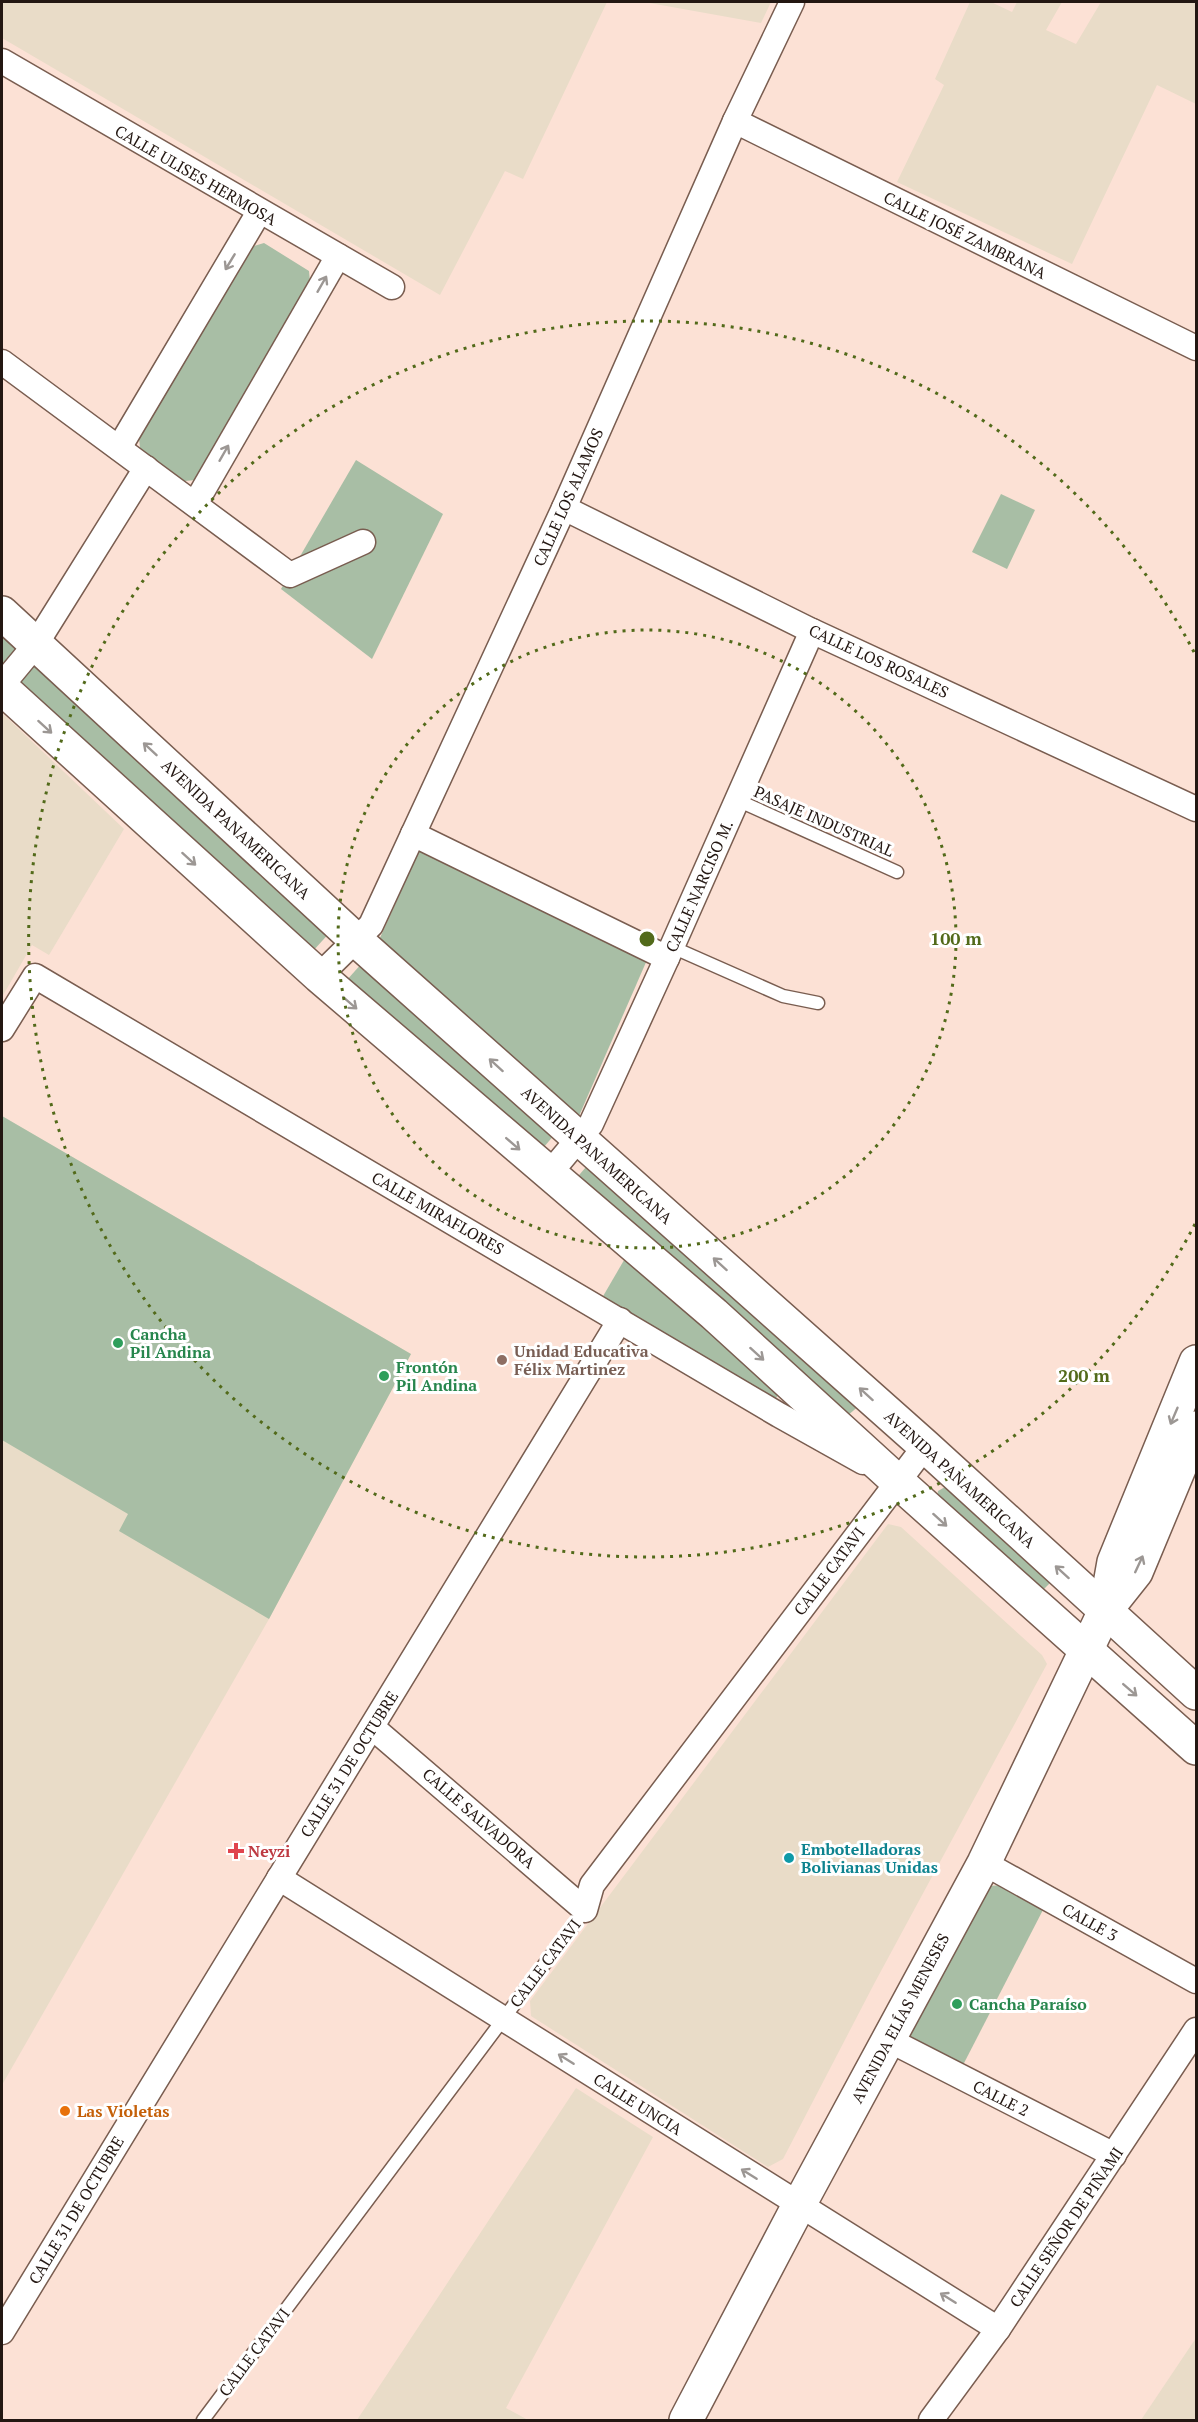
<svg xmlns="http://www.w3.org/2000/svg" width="1198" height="2422" viewBox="0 0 1198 2422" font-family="'PT Serif',serif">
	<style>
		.industrial { fill: #e9dcc8 }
		.green { fill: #a8bea5 }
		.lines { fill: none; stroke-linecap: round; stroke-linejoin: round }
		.lane-casing { stroke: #795d50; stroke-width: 15 }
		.street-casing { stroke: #795d50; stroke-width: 27 }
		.secondary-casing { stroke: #795d50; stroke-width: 36 }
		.primary-casing { stroke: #795d50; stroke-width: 36 }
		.lane { stroke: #fff; stroke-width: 12 }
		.street { stroke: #fff; stroke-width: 24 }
		.secondary { stroke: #fff; stroke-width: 33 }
		.primary { stroke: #fff; stroke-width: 33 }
		.oneway { stroke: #9c9794 }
		.ring { fill: none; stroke: #526a1a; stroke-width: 3; stroke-dasharray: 3 6 }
		.leisure-dot { fill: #2e9e5b; stroke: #fff; stroke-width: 2 }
		.education-dot { fill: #8d6e63; stroke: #fff; stroke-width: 2 }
		.health-dot { fill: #e0444e; stroke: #fff; stroke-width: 2 }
		.culture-dot { fill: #0f9aa8; stroke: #fff; stroke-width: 2 }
		.food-dot { fill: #e8710a; stroke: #fff; stroke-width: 2 }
		.labels { text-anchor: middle; stroke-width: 6; stroke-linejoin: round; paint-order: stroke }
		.street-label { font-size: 16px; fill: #231712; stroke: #fff }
		.leisure-label { font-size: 16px; font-weight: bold; fill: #27864d; stroke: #fff; text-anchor: start }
		.education-label { font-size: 16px; font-weight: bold; fill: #785e54; stroke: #fff; text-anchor: start }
		.culture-label { font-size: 16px; font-weight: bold; fill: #0d838f; stroke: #fff; text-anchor: start }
		.health-label { font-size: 16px; font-weight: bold; fill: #be3a42; stroke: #fff; text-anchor: start }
		.food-label { font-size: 16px; font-weight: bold; fill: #c56008; stroke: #fff; text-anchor: start }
		.centre { fill: #526a1a; stroke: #fff; stroke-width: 3 }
		.ring-label { font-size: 18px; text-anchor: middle; font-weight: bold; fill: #526a1a; stroke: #fff; stroke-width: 6; stroke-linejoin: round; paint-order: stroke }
	</style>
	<rect width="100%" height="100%" fill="#fce1d5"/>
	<g class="industrial">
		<polygon points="2,2 607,2 523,179 505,171 440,295 2,38"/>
		<polygon points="644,2 771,2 761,23"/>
		<polygon points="970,2 991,2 1012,12 1017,2 1062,2 1046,30 1076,44 1101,2 1196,2 1196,104 1157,85 1072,264 897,182 944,85 935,79"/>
		<polygon points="2,713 124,829 49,955 32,945 2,997"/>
		<polygon points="2,1116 411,1354 269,1619 2,2085"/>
		<polygon points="888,1524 901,1527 1042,1655 1047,1664 874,1984 783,2159 768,2167 531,2016 530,2001"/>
		<polygon points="576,2088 653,2137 506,2408 528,2420 357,2420"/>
		<polygon points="1196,2338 1196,2420 1141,2420"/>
	</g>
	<g class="green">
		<polygon points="264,243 309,271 310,282 196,480 185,481 140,448 139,438 136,436 181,363 183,364 254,246"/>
		<polygon points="356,460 443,514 372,659 281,589"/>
		<polygon points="1001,494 1035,510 1007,569 972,552"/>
		<polygon points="2,633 19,648 2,666"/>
		<polygon points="36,664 332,930 313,951 17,686"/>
		<polygon points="420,849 647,960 579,1116 379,940"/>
		<polygon points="363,962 555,1134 538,1154 346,981"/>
		<polygon points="2,1116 411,1354 269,1619 119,1531 128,1514 2,1440"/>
		<polygon points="586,1167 860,1405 847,1416 574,1181"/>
		<polygon points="627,1255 783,1388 774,1401 602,1298"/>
		<polygon points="945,1487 953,1487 1050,1575 1049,1584 1044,1589 1037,1589 937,1497 938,1491"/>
		<polygon points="1002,1885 1045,1906 963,2065 909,2036 989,1886"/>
	</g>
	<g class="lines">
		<g class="lane-casing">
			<g id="lane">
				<polyline points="737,800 897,872"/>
				<polyline points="672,947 783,996 818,1003"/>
				<polyline points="203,2420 585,1910"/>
			</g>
		</g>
		<g class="street-casing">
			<g id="street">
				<polyline points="2,61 392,287"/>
				<polyline points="735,121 1196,348"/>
				<polyline points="2,362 290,575 363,542"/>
				<polyline points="119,448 259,212"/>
				<polyline points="195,504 338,256"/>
				<polyline points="564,508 812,631 1196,809"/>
				<polyline points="2,685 36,644 146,468"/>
				<polyline points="413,834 667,958"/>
				<polyline points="319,976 371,925 564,508 735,121 792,2"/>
				<polyline points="2,1029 35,976 779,1415 863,1462"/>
				<polyline points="549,1174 591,1124 667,958 812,631"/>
				<polyline points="372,1727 585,1910 592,1885 925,1446"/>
				<polyline points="984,1863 1196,1981"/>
				<polyline points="279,1878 998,2329"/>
				<polyline points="889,2040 1114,2155"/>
				<polyline points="2,2332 620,1320"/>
				<polyline points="931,2420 998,2329 1196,2030"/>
			</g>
		</g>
		<g class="secondary-casing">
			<g id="secondary">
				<polyline points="2,613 356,940 925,1446 1196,1693"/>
				<polyline points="2,688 319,976 714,1314 897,1481 1196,1748"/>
			</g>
		</g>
		<g class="primary-casing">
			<g id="primary">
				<polyline points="1106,1607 1114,1562 1196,1362"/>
				<polyline points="686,2420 799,2205 984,1863 1105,1611 1136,1572 1196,1428"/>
			</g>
		</g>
		<use href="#lane" class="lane"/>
		<use href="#street" class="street"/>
		<use href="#secondary" class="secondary"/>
		<use href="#primary" class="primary"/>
	</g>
	<defs><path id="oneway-shaft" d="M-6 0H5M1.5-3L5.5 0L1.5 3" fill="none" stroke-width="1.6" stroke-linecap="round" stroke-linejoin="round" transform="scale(1.5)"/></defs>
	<g class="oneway">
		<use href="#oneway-shaft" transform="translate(230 262) rotate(121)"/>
		<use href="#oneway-shaft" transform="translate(322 284) rotate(-60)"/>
		<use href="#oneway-shaft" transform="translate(224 453) rotate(-60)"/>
		<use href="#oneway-shaft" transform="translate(45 727) rotate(42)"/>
		<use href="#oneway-shaft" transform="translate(150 749) rotate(-137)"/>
		<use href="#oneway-shaft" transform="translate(189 859) rotate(42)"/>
		<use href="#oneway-shaft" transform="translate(350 1003) rotate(41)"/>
		<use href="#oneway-shaft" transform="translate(496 1065) rotate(-138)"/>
		<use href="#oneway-shaft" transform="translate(513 1144) rotate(41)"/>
		<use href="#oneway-shaft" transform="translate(720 1264) rotate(-138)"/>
		<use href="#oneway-shaft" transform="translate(757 1354) rotate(42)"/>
		<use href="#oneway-shaft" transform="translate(866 1394) rotate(-138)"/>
		<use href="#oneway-shaft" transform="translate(1174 1416) rotate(113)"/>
		<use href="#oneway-shaft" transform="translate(940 1520) rotate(42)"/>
		<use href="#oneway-shaft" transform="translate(1139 1564) rotate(-65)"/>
		<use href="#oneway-shaft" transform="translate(1062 1572) rotate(-138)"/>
		<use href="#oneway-shaft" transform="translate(1130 1690) rotate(41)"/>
		<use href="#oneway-shaft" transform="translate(566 2059) rotate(-148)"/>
		<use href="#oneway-shaft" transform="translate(749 2174) rotate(-148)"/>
		<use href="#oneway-shaft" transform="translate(948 2298) rotate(-148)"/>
	</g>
	<g class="ring">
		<circle cx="647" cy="939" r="309"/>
		<path d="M1195 1224A618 618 0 1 1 1195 654"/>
	</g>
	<g class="leisure-dot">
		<circle cx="118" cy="1343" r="6"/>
		<circle cx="384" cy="1376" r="6"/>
		<circle cx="957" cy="2004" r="6"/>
	</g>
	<circle class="education-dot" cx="502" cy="1360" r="6"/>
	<path class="health-dot" d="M233 1842h6v6h6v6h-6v6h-6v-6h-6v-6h6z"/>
	<circle class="culture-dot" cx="789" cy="1858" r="6"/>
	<circle class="food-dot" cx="65" cy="2111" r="6"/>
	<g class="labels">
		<g class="street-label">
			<text transform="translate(196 175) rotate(30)" y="6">CALLE ULISES HERMOSA</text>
			<text transform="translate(965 235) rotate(26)" y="6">CALLE JOSÉ ZAMBRANA</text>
			<text transform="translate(568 497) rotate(-66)" y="6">CALLE LOS ALAMOS</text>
			<text transform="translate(879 661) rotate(25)" y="6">CALLE LOS ROSALES</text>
			<text transform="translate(824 821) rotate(24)" y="6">PASAJE INDUSTRIAL</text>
			<text transform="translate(236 829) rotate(43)" y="6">AVENIDA PANAMERICANA</text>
			<text transform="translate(699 886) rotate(-66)" y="6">CALLE NARCISO M.</text>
			<text transform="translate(597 1155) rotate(42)" y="6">AVENIDA PANAMERICANA</text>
			<text transform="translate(438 1213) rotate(30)" y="6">CALLE MIRAFLORES</text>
			<text transform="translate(960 1479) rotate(42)" y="6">AVENIDA PANAMERICANA</text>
			<text transform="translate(829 1571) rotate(-53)" y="6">CALLE CATAVI</text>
			<text transform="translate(349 1764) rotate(-58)" y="6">CALLE 31 DE OCTUBRE</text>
			<text transform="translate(479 1818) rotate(41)" y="6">CALLE SALVADORA</text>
			<text transform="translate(1090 1922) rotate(29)" y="6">CALLE 3</text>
			<text transform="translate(545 1963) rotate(-53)" y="6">CALLE CATAVI</text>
			<text transform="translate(900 2018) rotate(-62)" y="6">AVENIDA ELÍAS MENESES</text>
			<text transform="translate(1001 2098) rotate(27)" y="6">CALLE 2</text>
			<text transform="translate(638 2104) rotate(32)" y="6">CALLE UNCIA</text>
			<text transform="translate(76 2210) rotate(-59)" y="6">CALLE 31 DE OCTUBRE</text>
			<text transform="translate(1066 2227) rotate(-56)" y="6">CALLE SEÑOR DE PIÑAMI</text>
			<text transform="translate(254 2352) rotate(-53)" y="6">CALLE CATAVI</text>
		</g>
		<g class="leisure-label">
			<text x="130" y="1340">Cancha<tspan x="130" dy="18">Pil Andina</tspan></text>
			<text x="396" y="1373">Frontón<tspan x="396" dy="18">Pil Andina</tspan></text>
			<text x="969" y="2010">Cancha Paraíso</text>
		</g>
		<g class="education-label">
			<text x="514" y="1357">Unidad Educativa<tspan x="514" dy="18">Félix Martinez</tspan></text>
		</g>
		<g class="culture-label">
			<text x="801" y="1855">Embotelladoras<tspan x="801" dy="18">Bolivianas Unidas</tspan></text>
		</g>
		<g class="health-label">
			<text x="248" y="1857">Neyzi</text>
		</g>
		<g class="food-label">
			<text x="77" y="2117">Las Violetas</text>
		</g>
	</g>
	<circle cx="647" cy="939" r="9" class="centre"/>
	<g class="ring-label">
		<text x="956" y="945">100 m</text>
		<text x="1084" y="1382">200 m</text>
	</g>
	<rect width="1198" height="2422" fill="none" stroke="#231712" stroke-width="6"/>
</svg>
